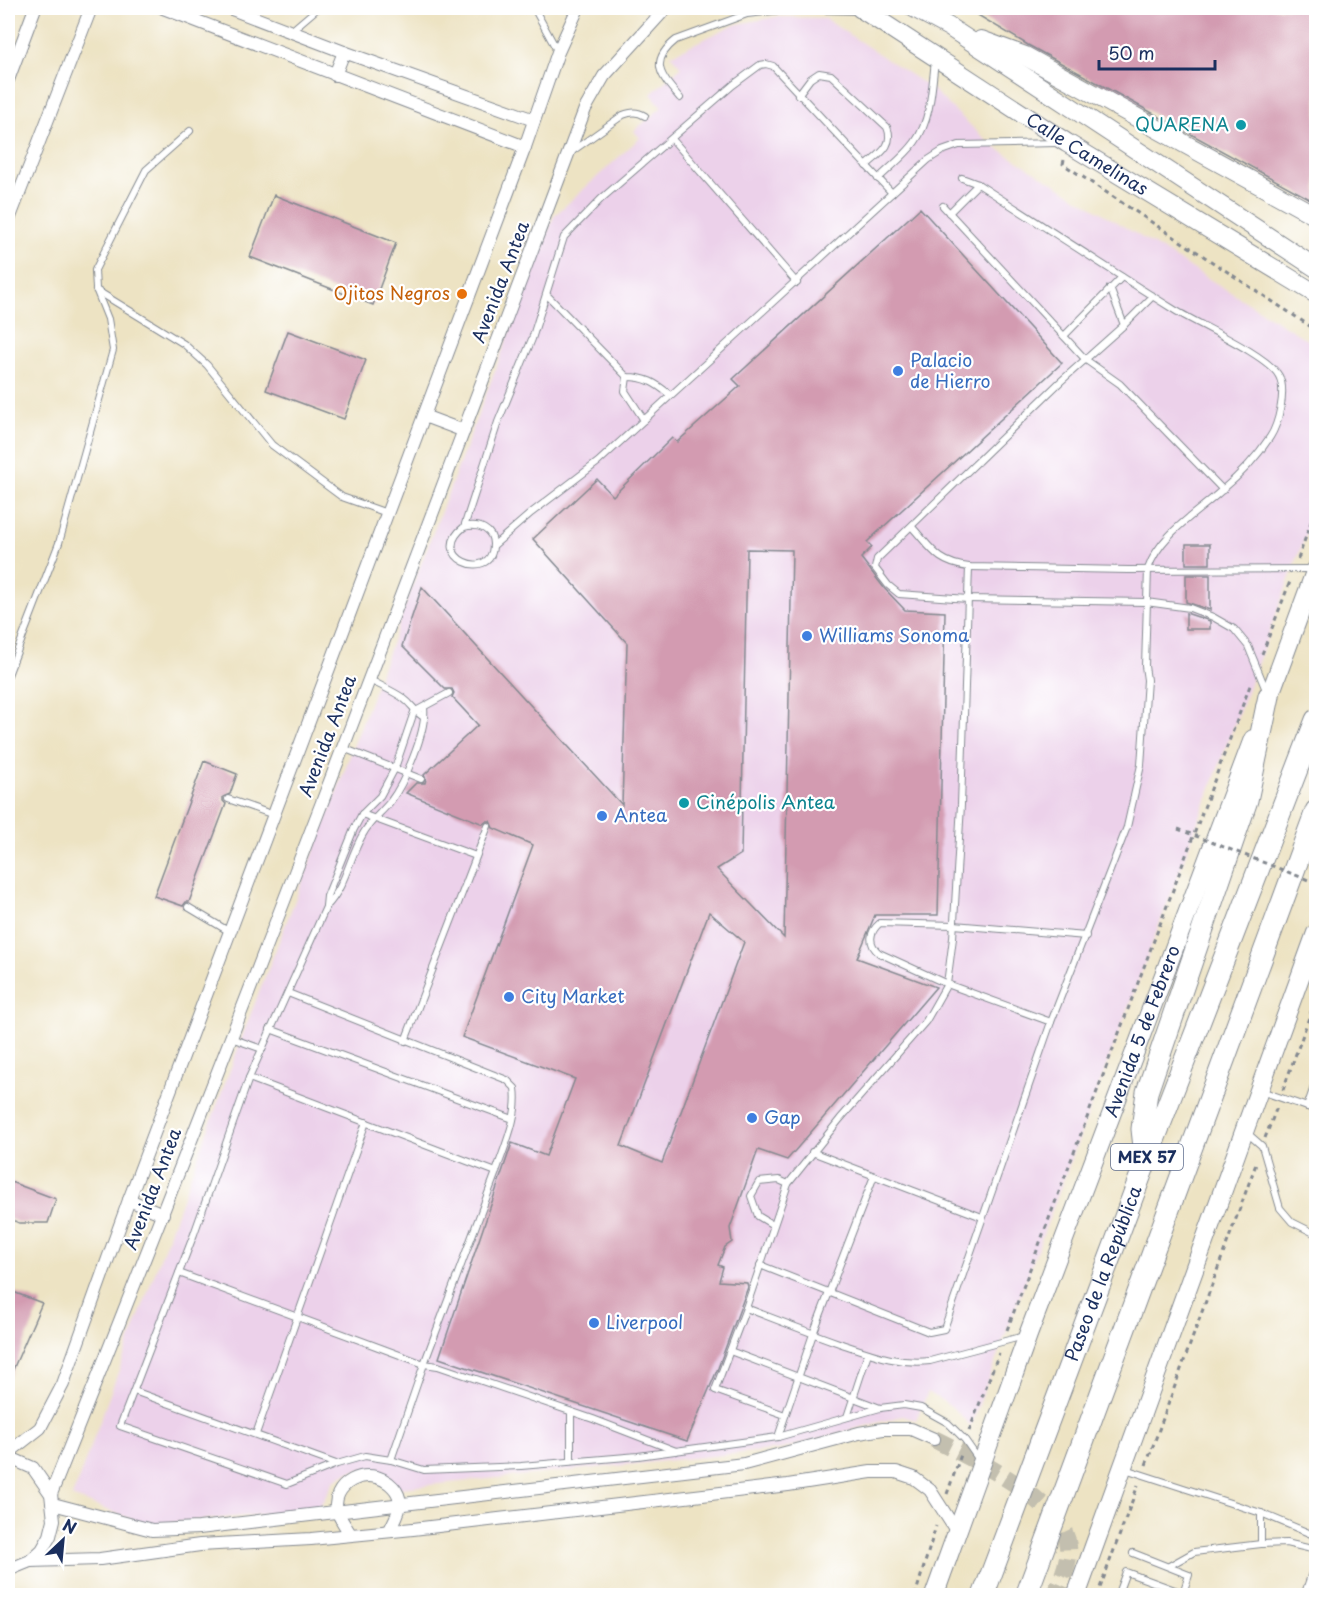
<svg xmlns="http://www.w3.org/2000/svg" width="1324" height="1603" viewBox="0 0 1324 1603" font-family="'Playpen Sans',sans-serif">
	<style>
		.built { fill: #ecd1ea }
		.building { fill: #d39bb1; fill-rule: evenodd }
		.lines { fill: none; stroke-linecap: round; stroke-linejoin: round }
		.secondary-tunnel { stroke: #c3bfaf; stroke-width: 18; stroke-dasharray: 18 9; stroke-linecap: butt }
		.service-casing { stroke: #848990; stroke-width: 8 }
		.minor-casing { stroke: #848990; stroke-width: 14 }
		.secondary-casing { stroke: #848990; stroke-width: 20 }
		.trunk-casing { stroke: #848990; stroke-width: 23 }
		.path { stroke: #848990; stroke-width: 3; stroke-dasharray: 4.5 4.5; stroke-linecap: butt }
		.service { stroke: #fff; stroke-width: 6 }
		.minor { stroke: #fff; stroke-width: 12 }
		.secondary { stroke: #fff; stroke-width: 18 }
		.trunk { stroke: #fff; stroke-width: 21 }
		.path-bridge { stroke: #848990; stroke-width: 3; stroke-dasharray: 4.5 4.5; stroke-linecap: butt }
		.culture-dot { fill: #0f9aa8; stroke: #fff; stroke-width: 2 }
		.food-dot { fill: #e8710a; stroke: #fff; stroke-width: 2 }
		.shop-dot { fill: #3f7fe0; stroke: #fff; stroke-width: 2 }
		.labels { text-anchor: middle; stroke-width: 4.5; stroke-linejoin: round; paint-order: stroke }
		.shield { fill: #fff; stroke: #5f6d8e; stroke-width: 1.5 }
		.shield-label { font-size: 16px; font-weight: bold; fill: #1b2f5e }
		.culture-label { font-size: 18px; fill: #0d838f; stroke: #fff; text-anchor: end }
		.street-label { font-size: 18px; fill: #1b2f5e; stroke: #fff }
		.food-label { font-size: 18px; fill: #c56008; stroke: #fff; text-anchor: end }
		.shop-label { font-size: 18px; fill: #366cbe; stroke: #fff; text-anchor: start }
	</style>
	<rect width="100%" height="100%" fill="#fff"/>
	<filter id="ink" filterUnits="userSpaceOnUse"><feTurbulence type="fractalNoise" baseFrequency=".0167" numOctaves="2"/><feDisplacementMap in="SourceGraphic" scale="12" xChannelSelector="R" yChannelSelector="G"/><feConvolveMatrix kernelMatrix="1 2 1 2 8 2 1 2 1" color-interpolation-filters="sRGB"/></filter>
	<filter id="wash" filterUnits="userSpaceOnUse"><feTurbulence type="fractalNoise" baseFrequency=".008" numOctaves="4" result="noise"/><feDisplacementMap in="SourceGraphic" scale="24" xChannelSelector="R" yChannelSelector="G"/><feGaussianBlur stdDeviation="1.35" result="paint"/><feColorMatrix in="noise" values="0 0 0 0 0 0 0 0 0 0 0 0 0 0 0 0 0 1.4 0 .05"/><feComposite in="paint" operator="in"/></filter>
	<g filter="url(#wash)">
		<rect width="100%" height="100%" fill="#ede3c3"/>
		<polygon class="built" points="775,17 824,18 932,89 990,144 1316,345 1316,508 971,1426 951,1406 928,1392 916,1420 902,1416 782,1449 400,1488 382,1474 361,1469 346,1473 334,1480 319,1509 148,1525 72,1497 251,1013 324,826 413,585 554,216 640,138 634,131 662,107 651,94 681,67 671,55 733,25"/>
		<g id="blocks">
			<g class="building">
				<polygon points="966,8 1317,8 1317,203 1028,45"/>
				<polygon points="274,195 396,243 373,305 250,257"/>
				<path d="M920,208L1062,363L867,542L872,547L861,558L884,588L905,610L945,612L938,915H875L857,958L936,987L787,1160L758,1150L730,1228L732,1242L725,1247L718,1265L723,1267L719,1281L747,1283L748,1287L718,1368L687,1441L439,1358L512,1143L546,1156L575,1079L462,1037L533,845L493,828L490,821H487L483,824L406,793L416,783H425L426,779L424,775L478,725L452,697L454,693L452,689H445L402,646L422,587L622,805L627,643L533,539L597,479L613,496L672,438L677,442L740,386L733,379ZM747,549L792,550L784,938L717,869L741,854ZM709,912L744,942L662,1163L621,1146Z"/>
				<polygon points="288,331 366,360 344,419 266,390"/>
				<rect x="1186" y="544" width="24" height="20"/>
				<polygon points="1186,575 1210,575 1210,610 1186,602"/>
				<polygon points="1186,613 1210,621 1210,629 1186,629"/>
				<polygon points="204,761 237,774 230,794 223,797 223,801 226,804 189,902 186,902 183,906 154,896"/>
				<polygon points="8,1181 56,1199 48,1223 19,1223 8,1218"/>
				<polygon points="8,1290 42,1303 8,1381"/>
			</g>
		</g>
	</g>
	<g filter="url(#ink)">
		<use href="#blocks" fill-opacity="0" stroke="#848990" stroke-width="1.5"/>
		<g class="lines">
			<path class="secondary-tunnel" d="M934,1439C971,1458 1063,1500 1068,1546C1070,1563 1061,1580 1055,1596"/>
			<g class="service-casing">
				<g id="service">
					<polyline points="534,8 558,52"/>
					<polyline points="195,20 199,8"/>
					<polyline points="291,31 318,8"/>
					<path d="M798,95L810,79L819,73L831,75L887,127C895,146 879,154 866,166"/>
					<path d="M680,98C661,76 648,62 676,40L747,14L790,9L857,11"/>
					<polyline points="672,139 797,283"/>
					<path d="M571,152L623,115C631,112 637,111 645,116"/>
					<path d="M878,179C890,167 905,156 915,142C931,120 932,87 935,60"/>
					<polyline points="943,206 1086,360 1120,384 1223,490"/>
					<polyline points="949,213 978,184"/>
					<polyline points="1110,288 1124,325"/>
					<polyline points="96,290 184,344 207,365 272,445 342,497 387,513"/>
					<path d="M547,295L627,377C646,377 656,383 670,395"/>
					<polyline points="1153,296 1124,325 1060,382 877,559 875,568 888,585 899,594 968,599 1146,602 1190,608 1213,617 1234,629 1248,646 1266,690"/>
					<polyline points="1064,336 1122,277"/>
					<polyline points="627,377 625,391 644,420"/>
					<path d="M464,527C478,523 494,529 493,546C491,584 427,556 464,527L498,422L532,339L564,237L601,199L733,85L760,65L766,64L773,66L892,193"/>
					<path d="M912,527C932,549 937,563 969,567L1128,570L1313,569"/>
					<polyline points="493,546 531,513 598,462 928,160 942,151 959,145 1058,143"/>
					<polyline points="8,675 59,543 113,350 108,319 96,289 95,270 146,170 190,131"/>
					<path d="M368,679C379,685 393,691 403,698C413,705 414,712 425,718"/>
					<polyline points="343,748 421,779"/>
					<polyline points="228,799 274,815"/>
					<polyline points="362,814 476,856"/>
					<polyline points="326,906 327,896 354,829 362,814 380,796 395,768 414,712 449,693"/>
					<polyline points="188,907 230,932"/>
					<path d="M288,993L507,1080L515,1088C519,1116 505,1145 496,1172"/>
					<path d="M1051,1022L947,984L879,953C868,944 869,932 880,923L954,925L1086,936"/>
					<polyline points="270,1029 513,1119"/>
					<polyline points="231,1038 262,1049"/>
					<polyline points="405,1041 488,826"/>
					<polygon points="249,1078 496,1172 424,1364 391,1460 365,1456 337,1464 287,1484 120,1426 194,1234"/>
					<path d="M249,1078L326,907C346,886 349,858 363,834C370,821 381,813 390,802C404,784 427,731 424,708"/>
					<polyline points="1261,1091 1316,1110"/>
					<polyline points="1307,1107 1316,1081"/>
					<polyline points="1246,1132 1262,1146 1280,1208 1292,1222 1316,1234"/>
					<polyline points="812,1152 982,1217"/>
					<polyline points="773,1225 758,1216 751,1196 759,1182 779,1180 788,1184"/>
					<path d="M760,1265L929,1332L944,1329L1051,1022L1127,827L1141,765L1147,680L1145,666L1148,569C1160,534 1195,515 1221,491C1239,476 1257,457 1270,437C1278,425 1287,391 1279,376C1268,355 1197,324 1173,309C1107,268 1043,226 978,184L962,178"/>
					<polyline points="179,1273 424,1364 438,1366 593,1419 676,1451"/>
					<path d="M746,1308C777,1320 808,1332 839,1343C869,1353 897,1365 930,1361L1024,1336"/>
					<polyline points="730,1351 880,1408"/>
					<polyline points="134,1391 336,1464"/>
					<polyline points="785,1415 715,1390 746,1308 788,1184 840,1119 926,1021 947,984 953,938 961,805 969,567"/>
					<polyline points="847,1417 868,1353"/>
					<polyline points="256,1434 366,1122"/>
					<polyline points="778,1437 813,1334 874,1176"/>
					<polyline points="391,1460 424,1470 521,1466 638,1456 778,1437 880,1408 904,1405 921,1408 948,1423 965,1440 979,1460"/>
					<polyline points="571,1461 571,1412"/>
					<polyline points="1125,1469 1261,1513 1316,1536"/>
					<polyline points="1261,1544 1261,1513"/>
					<polyline points="1133,1553 1189,1575 1182,1596"/>
					<polyline points="1169,1566 1194,1552 1261,1544 1286,1543 1316,1550"/>
					<polyline points="1117,1596 1126,1572 1183,1593"/>
					<polyline points="1304,1596 1316,1561"/>
				</g>
			</g>
			<g class="minor-casing">
				<g id="minor">
					<polyline points="163,8 525,147"/>
					<polyline points="229,8 344,52 534,120"/>
					<polyline points="335,75 344,52"/>
					<polyline points="8,80 35,8"/>
					<polyline points="8,222 91,8"/>
					<polyline points="424,416 464,431"/>
					<polyline points="129,1200 163,1214"/>
					<polyline points="8,1453 40,1428 63,1384 129,1200 525,147 558,52 578,8"/>
					<polyline points="8,1457 33,1468 51,1494 54,1520 50,1536 42,1550 30,1561 8,1570"/>
					<path d="M51,1494C235,1035 411,572 585,109L604,76L666,8"/>
					<polyline points="53,1504 152,1530 199,1528 744,1464 859,1433 883,1429 911,1429 934,1439"/>
					<path d="M350,1534C346,1527 341,1520 338,1513C327,1486 368,1461 393,1487C397,1491 400,1498 400,1504C400,1512 393,1523 390,1530"/>
					<polyline points="30,1561 100,1559 200,1545 311,1539 413,1529 788,1485 871,1472 896,1472 914,1478 930,1490 957,1532"/>
				</g>
			</g>
			<g class="secondary-casing">
				<g id="secondary">
					<path id="s1" d="M860,8L1067,143L1316,294"/>
					<polyline points="914,8 949,27 1071,107 1316,268"/>
					<polyline points="981,40 1025,56 1316,216"/>
					<polyline points="1265,708 1316,569"/>
					<path id="s2" d="M934,1596L1028,1335L1253,739"/>
					<polyline points="1076,1596 1316,933"/>
				</g>
			</g>
			<g class="trunk-casing">
				<g id="trunk">
					<polyline points="1145,1156 1142,1129 1147,1092 1247,800 1269,696"/>
					<path id="s3" d="M983,1596L1146,1161L1316,720"/>
					<polyline points="1026,1596 1316,811"/>
				</g>
			</g>
			<g class="path">
				<polyline points="1064,160 1063,164 1316,330"/>
				<polyline points="1298,559 1316,508"/>
				<polyline points="1262,654 1291,579"/>
				<polyline points="1283,1090 1316,998"/>
				<polyline points="1265,1138 1277,1107"/>
				<polyline points="1007,1330 1251,683"/>
				<polyline points="969,1431 999,1353"/>
				<polyline points="1146,1465 1256,1164"/>
				<polyline points="947,1494 962,1452"/>
				<polyline points="915,1596 936,1526"/>
				<polyline points="1097,1596 1138,1485"/>
			</g>
			<use href="#service" class="service"/>
			<use href="#minor" class="minor"/>
			<use href="#secondary" class="secondary"/>
			<use href="#trunk" class="trunk"/>
			<polyline class="path-bridge" points="1178,829 1316,883"/>
		</g>
	</g>
	<g class="culture-dot">
		<circle cx="1241" cy="125" r="6"/>
		<circle cx="684" cy="803" r="6"/>
	</g>
	<circle class="food-dot" cx="462" cy="294" r="6"/>
	<g class="shop-dot">
		<circle cx="898" cy="371" r="6"/>
		<circle cx="807" cy="636" r="6"/>
		<circle cx="602" cy="816" r="6"/>
		<circle cx="509" cy="997" r="6"/>
		<circle cx="752" cy="1118" r="6"/>
		<circle cx="594" cy="1323" r="6"/>
	</g>
	<g class="labels">
		<rect class="shield" x="1111" y="1144" width="72" height="26" rx="4.5"/>
		<g class="shield-label">
			<text x="1147" y="1163">MEX 57</text>
		</g>
		<g class="culture-label">
			<text x="1229" y="131">QUARENA</text>
			<text x="696" y="809" text-anchor="start">Cinépolis Antea</text>
		</g>
		<g class="street-label">
			<text dy="6" stroke="none"><textPath href="#s1" startOffset="270">Calle Camelinas</textPath></text>
			<text transform="translate(501 282) rotate(-69)" y="6">Avenida Antea</text>
			<text transform="translate(328 736) rotate(-69)" y="6">Avenida Antea</text>
			<text dy="6" stroke="none"><textPath href="#s2" startOffset="602">Avenida 5 de Febrero</textPath></text>
			<text transform="translate(153 1189) rotate(-69)" y="6">Avenida Antea</text>
			<text dy="6" stroke="none"><textPath href="#s3" startOffset="344">Paseo de la República</textPath></text>
		</g>
		<g class="food-label">
			<text x="450" y="300">Ojitos Negros</text>
		</g>
		<g class="shop-label">
			<text x="910" y="367">Palacio<tspan x="910" dy="21">de Hierro</tspan></text>
			<text x="819" y="642">Williams Sonoma</text>
			<text x="614" y="822">Antea</text>
			<text x="521" y="1003">City Market</text>
			<text x="764" y="1124">Gap</text>
			<text x="606" y="1329">Liverpool</text>
		</g>
	</g>
	<rect width="1324" height="1603" fill="none" stroke="#fff" stroke-width="30"/>
	<g transform="translate(63 1540) rotate(26)" stroke="#ffffff" stroke-width="4.5" paint-order="stroke">
	<path d="M0-4.5L10 22L0 15L-10 22Z" fill="#1b2f5e"/>
	<text y="-9" font-size="16" font-weight="bold" text-anchor="middle" fill="#1b2f5e">N</text>
	</g>
	<path d="M1099 60v9h116v-9" fill="none" stroke="#1b2f5e" stroke-width="3"/>
	<text x="1108" y="60" font-size="18" fill="#1b2f5e" stroke="#ffffff" stroke-width="4.5" paint-order="stroke">50 m</text>
</svg>
